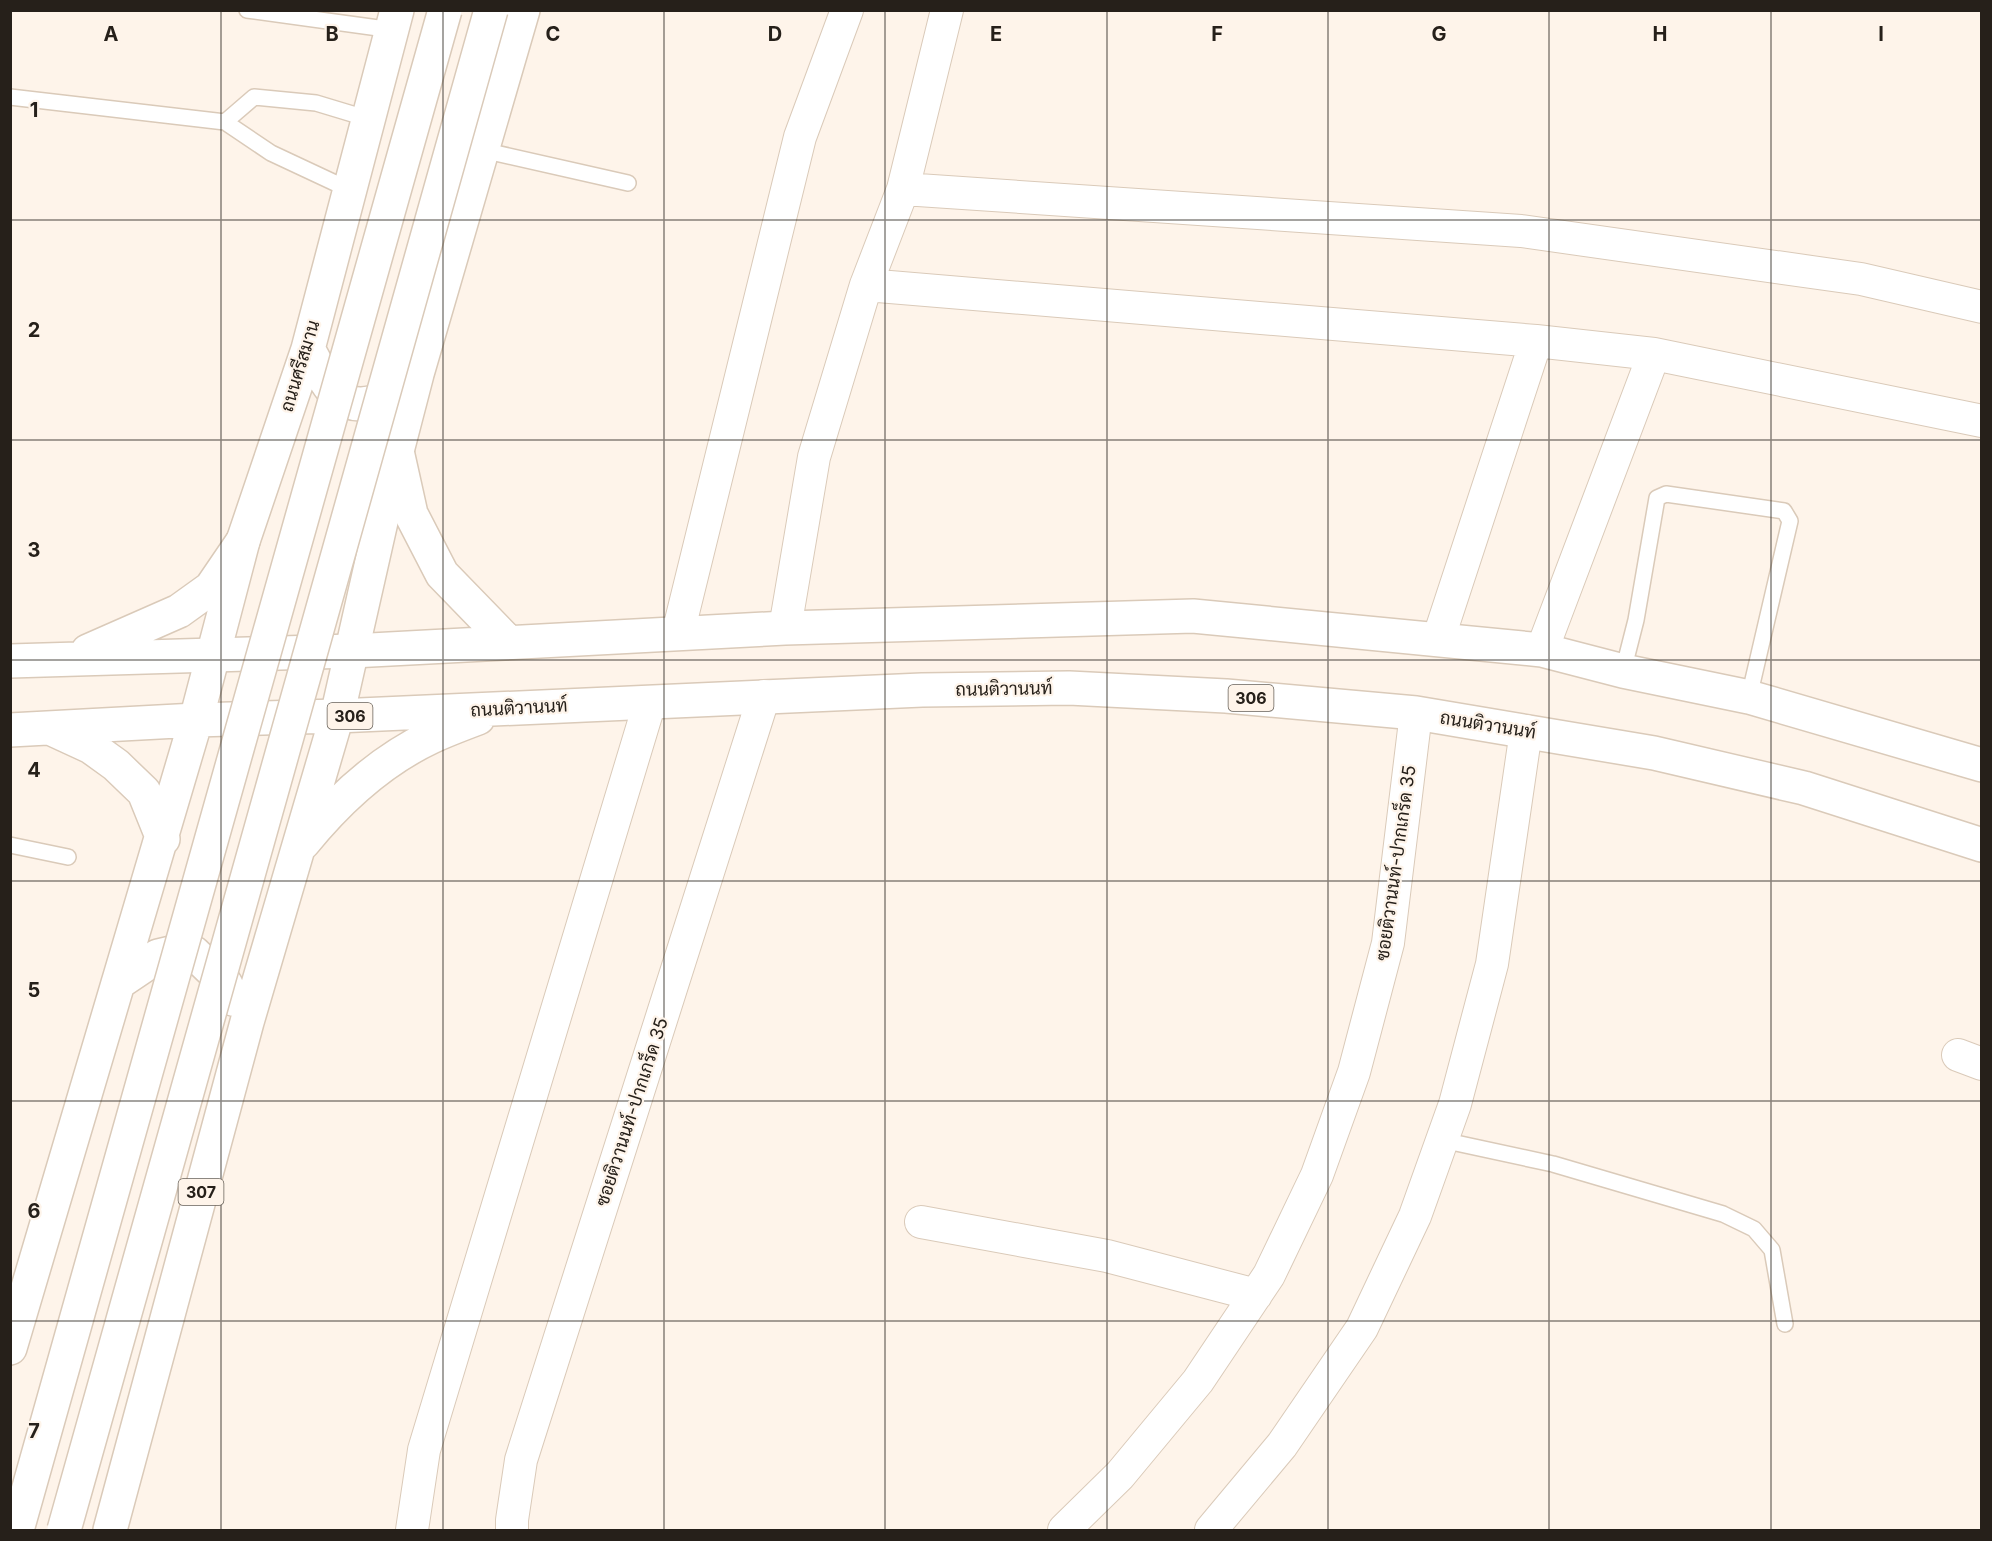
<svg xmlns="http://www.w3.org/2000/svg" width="1992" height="1541" viewBox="0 0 1992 1541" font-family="Inter,Sarabun,sans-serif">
<rect width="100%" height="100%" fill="#fef4ea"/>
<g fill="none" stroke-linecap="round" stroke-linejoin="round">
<defs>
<path id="lane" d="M247,10L393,30
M10,97L225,122
M482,150L628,183
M350,190L271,153L225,122L254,97L316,103L369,119
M1623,671L1636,620L1657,498L1666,494L1784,511L1790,521L1749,697
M10,845L68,857
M1442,1140L1553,1164L1723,1214L1754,1229L1772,1250L1785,1324"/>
<path id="street" d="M903,189L1521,231L1861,279L1982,307
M866,285L1536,341L1654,354L1982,421
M785,628L814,457L866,285L903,189L947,10
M678,633L800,137L847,10
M1438,640L1536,341
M1542,650L1654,354
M1958,1055L1982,1064
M921,1222L1107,1256L1256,1295
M412,1530L424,1450L650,702
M512,1530V1520L521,1460L764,696
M1064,1530L1120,1475L1198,1381L1269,1275L1317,1175L1354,1072L1388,943L1416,713
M1211,1530L1282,1445L1362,1328L1415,1216L1455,1104L1492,964L1526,731"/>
<path id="secondary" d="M308,349C317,364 325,384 338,396C357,412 386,401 402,387
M337,716L397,451L417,374L523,10
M196,720L243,541L308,349L397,10"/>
<path id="primary" d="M397,451L411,514L442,574L508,642
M88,651L179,611L211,588L243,541
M10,661L352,651L785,628L1193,616L1542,650L1623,671L1749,697L1982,765
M52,729L91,747L116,765L144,792L163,839
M10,730L196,720L337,716L922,690L1069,688L1226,696L1416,713L1654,753L1804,788L1982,845
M303,843C338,800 380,761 431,737C446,730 462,724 478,718
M118,983L158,956L175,952L194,953L225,983L233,999
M10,1348L196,720
M110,1530L247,1022L337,716"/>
</defs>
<use href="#lane" stroke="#dacab9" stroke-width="18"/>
<use href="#street" stroke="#dacab9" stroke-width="34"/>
<use href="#secondary" stroke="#dacab9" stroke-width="36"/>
<use href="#primary" stroke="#dacab9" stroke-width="36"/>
<use href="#lane" stroke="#fff" stroke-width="15"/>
<use href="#street" stroke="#fff" stroke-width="32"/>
<use href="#secondary" stroke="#fff" stroke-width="33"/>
<use href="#primary" stroke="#fff" stroke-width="33"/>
<defs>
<path id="primary-bridge" d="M17,1530L445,10
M64,1530L491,10"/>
</defs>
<use href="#primary-bridge" stroke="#dacab9" stroke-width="36" stroke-linecap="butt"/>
<use href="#primary-bridge" stroke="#fff" stroke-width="33"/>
</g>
<path fill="none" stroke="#26201a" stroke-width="1.5" stroke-opacity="0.55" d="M221,10V1530M443,10V1530M664,10V1530M885,10V1530M1107,10V1530M1328,10V1530M1549,10V1530M1771,10V1530M10,220H1982M10,440H1982M10,660H1982M10,881H1982M10,1101H1982M10,1321H1982"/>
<g text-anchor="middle" stroke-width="4.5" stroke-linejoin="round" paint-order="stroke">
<g fill="#fef4ea" stroke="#676058" stroke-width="1.5">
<rect x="1228.5" y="685" width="45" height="26" rx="4.5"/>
<rect x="327.5" y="703" width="45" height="26" rx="4.5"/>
<rect x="178.5" y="1179" width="45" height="26" rx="4.5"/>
</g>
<g font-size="16" font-weight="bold" fill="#26201a">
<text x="1251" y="704">306</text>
<text x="350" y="722">306</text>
<text x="201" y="1198">307</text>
</g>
<g font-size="18" fill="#26201a" stroke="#fef4ea">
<text transform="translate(300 366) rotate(-73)" y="6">ถนนศรีสมาน</text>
<text transform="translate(1004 689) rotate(-1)" y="6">ถนนติวานนท์</text>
<text transform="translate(519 708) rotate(-3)" y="6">ถนนติวานนท์</text>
<text transform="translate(1488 725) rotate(9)" y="6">ถนนติวานนท์</text>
<text transform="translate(1396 863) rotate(-82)" y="6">ซอยติวานนท์-ปากเกร็ด 35</text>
<text transform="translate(632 1112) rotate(-72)" y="6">ซอยติวานนท์-ปากเกร็ด 35</text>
</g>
</g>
<g font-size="20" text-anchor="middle" font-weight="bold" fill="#26201a" stroke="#fef4ea" stroke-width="4.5" stroke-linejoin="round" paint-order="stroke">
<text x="111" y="41">A</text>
<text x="332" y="41">B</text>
<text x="553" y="41">C</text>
<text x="775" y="41">D</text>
<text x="996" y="41">E</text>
<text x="1217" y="41">F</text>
<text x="1439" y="41">G</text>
<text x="1660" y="41">H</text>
<text x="1881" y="41">I</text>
<text x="34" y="117">1</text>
<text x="34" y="337">2</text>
<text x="34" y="557">3</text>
<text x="34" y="777">4</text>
<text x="34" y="997">5</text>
<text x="34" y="1218">6</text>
<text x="34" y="1438">7</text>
</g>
<rect width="1992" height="1541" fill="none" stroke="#26201a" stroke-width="24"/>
</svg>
